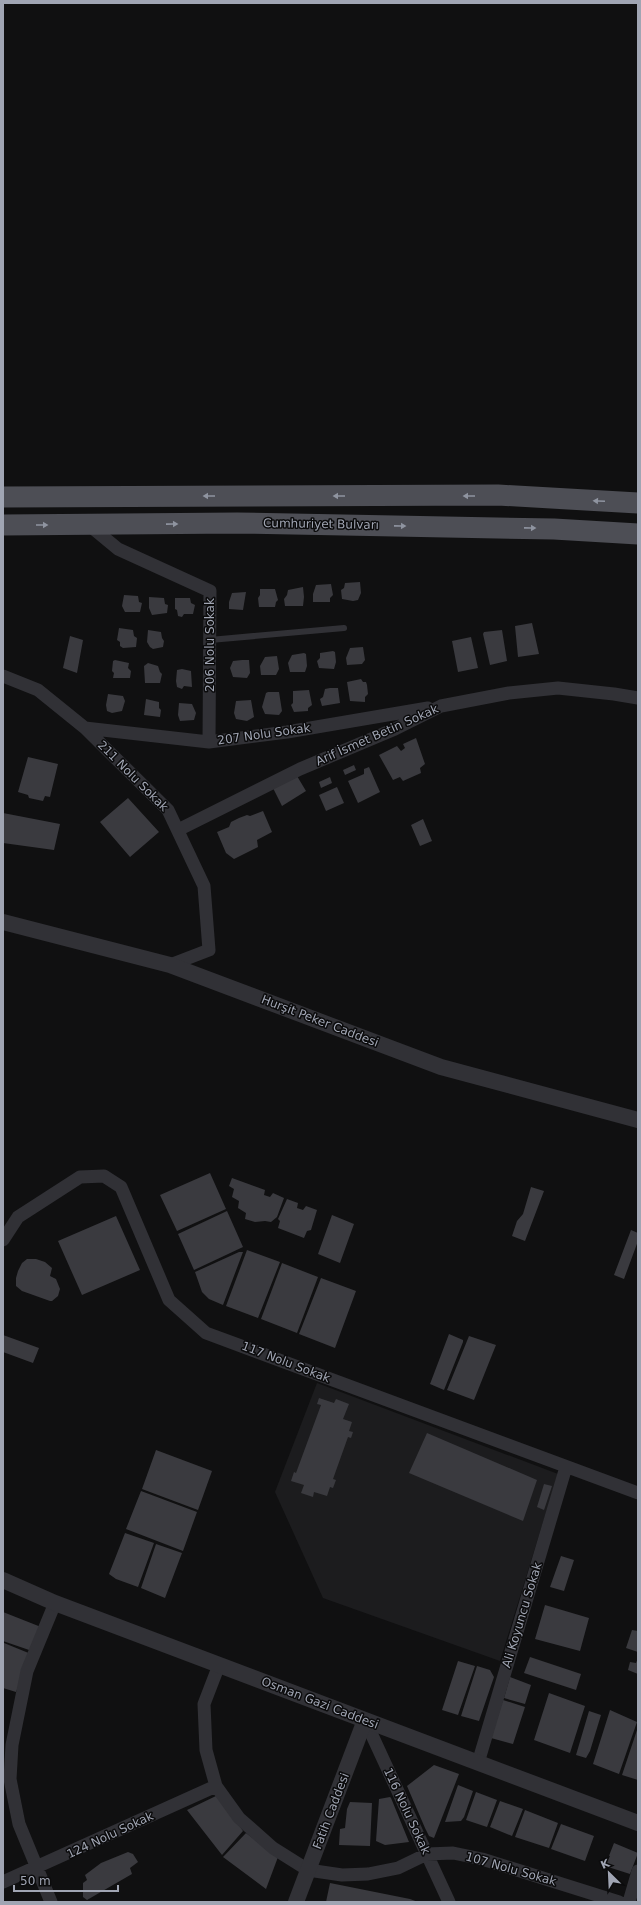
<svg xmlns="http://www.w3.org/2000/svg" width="641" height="1905" viewBox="0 0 641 1905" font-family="'DejaVu Sans',sans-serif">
<rect width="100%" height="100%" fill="#101011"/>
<path fill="#1c1c1e" d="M317,1383L558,1474L500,1661L323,1598L275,1492Z"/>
<path fill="#3a3a3f" d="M360,582L361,593L358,600L353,601L342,599L341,590L344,588L345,583Z
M331,584L333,595L330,598V602H313V594L316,585Z
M303,587L304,597L303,606H285L284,599L287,595L288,590Z
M260,589H275L278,600L276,602L275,607H259L258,598L260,595Z
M246,592L243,610L229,609V602L232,593Z
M124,595L138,596L139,602L142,603L140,612H125L122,606Z
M149,597L164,598L165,604L168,605L167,613L152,615L149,608Z
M175,598H190L191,603L195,605L193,614H184L182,617L178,616L177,610L175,609Z
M532,623L539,654L518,657L515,626Z
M119,628L133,630L134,636L137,638L136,647L123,648L120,646V642L117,640Z
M148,630L161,632L162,638L164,641L163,647L153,649L150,647L147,642Z
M502,630L507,661L490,665L483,634L484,632Z
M70,636L83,640L77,673L63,668Z
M471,637L478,668L458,672L452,641Z
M363,647L365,660L362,664L347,665L346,658L350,648Z
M333,651L335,652L336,662L334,669L319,668L317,661L320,658V653Z
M304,653L306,654L307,666L305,672H290L288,663L292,655Z
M277,656L279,669L276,675H261L260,666L265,657Z
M115,660L129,663L128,668L131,671L130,678H113L114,673L112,671L113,661Z
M242,660H249L250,673L247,678L233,677L230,668L233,661Z
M148,663L158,666L160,672L162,674L160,683H145L144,666Z
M182,669L191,671L192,687L184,686L182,689L177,687L176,681L177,670Z
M361,679L363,682H366L367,685L368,694L365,697V702L350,701L347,682Z
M330,688H338L340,703L322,706L320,699L323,697L325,689Z
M309,690L312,705L308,708V711L294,712L291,705L293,703V691Z
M268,692H279L282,711L279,715L265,714L262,707L266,693Z
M108,694L123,696L125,701L122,711L112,713L107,711L106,705Z
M146,699L159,702V708L161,710L160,717L144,715Z
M251,700L254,717L247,721L236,719L234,713L236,701Z
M179,703L192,704L196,713L194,720L180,721L178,715Z
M416,738L425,764L420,768L421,773L403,781L400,777L393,780L379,755L397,746L401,751L405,748L403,744Z
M28,757L58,764L50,797L45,796L43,801L29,798L28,795L18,792Z
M354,765L356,770L345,775L343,770Z
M369,767L380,792L358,803L348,781L364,774V769Z
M297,776L306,791L282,806L273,788Z
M330,777L332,783L321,788L319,782Z
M337,787L344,803L326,811L319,795Z
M128,798L159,832L130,857L100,822Z
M263,811L272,832L257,840L258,847L234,859L226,853L217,832L229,827L231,822L239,818L247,815L250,816Z
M3,813L60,824L54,850L3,843Z
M423,819L432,841L420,846L411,825Z
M210,1173L226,1209L177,1231L160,1195Z
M232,1178L265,1190L264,1195L270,1197L273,1193L284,1198L277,1217L271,1222L265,1221L255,1222L245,1219L246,1213L238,1208L239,1201L232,1197L234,1189L229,1186Z
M531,1187L544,1191L525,1241L512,1236L517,1221L523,1214Z
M287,1199L298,1203L297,1208L303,1210L306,1206L317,1210L311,1230L307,1231L304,1238L278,1228L280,1221L278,1219Z
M227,1211L243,1247L194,1270L178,1234Z
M332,1215L354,1224L340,1263L318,1254Z
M116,1216L140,1270L82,1295L58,1241Z
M631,1230L638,1233V1241L624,1279L614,1275Z
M247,1250L280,1262L258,1318L226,1306Z
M239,1252H243L223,1305L209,1299L202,1292L195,1272Z
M27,1259H36L45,1262L52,1268L50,1276L56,1279L60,1289L58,1296L52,1301H50L22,1291L16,1286V1278L18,1271L22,1263Z
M282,1263L318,1277L297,1333L261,1319Z
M321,1278L356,1291L335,1348L299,1334Z
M449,1334L463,1340V1342L444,1390L430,1384Z
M3,1335L39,1348L33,1363L3,1352Z
M469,1336L496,1345L474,1400L447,1390Z
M319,1398L334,1403L336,1399L349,1404L343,1419L352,1422L349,1431L353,1432L351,1438L348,1437L333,1479L336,1480L333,1488L330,1487L327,1496L314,1492L313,1497L301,1493L304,1485L291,1481L294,1472L296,1473L321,1405L317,1404Z
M427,1433L537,1480L523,1521L409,1473Z
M156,1450L212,1471L198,1510L142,1489Z
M544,1484L552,1486L544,1510L537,1507Z
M141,1491L197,1512L183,1551L126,1529Z
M125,1533L154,1543L138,1587L116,1579L109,1574Z
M156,1544L182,1553L165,1598L141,1588Z
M561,1556L574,1560L564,1591L550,1587Z
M545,1605L589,1618L580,1651L535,1639Z
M3,1612L41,1627L32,1651L3,1641Z
M632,1630L638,1631V1652L626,1648Z
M4,1643L31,1654L16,1692L3,1688Z
M530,1657L581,1674L576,1690L524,1673Z
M638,1658V1674L628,1670L630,1662L636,1663Z
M458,1661L475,1666L458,1715L442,1710Z
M477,1666L490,1670L494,1677L479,1721L461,1716Z
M510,1677L531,1685L525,1704L504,1698Z
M549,1693L585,1706L570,1753L534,1740Z
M503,1700L525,1707L513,1744L491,1738Z
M610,1710L637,1722L619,1774L593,1764Z
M589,1711L601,1715L590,1751L586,1758L576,1755Z
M638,1727V1780L622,1775Z
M434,1765L459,1774L434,1838L429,1836L425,1828L407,1786Z
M458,1785L473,1791L464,1817L461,1821L445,1822Z
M476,1792L497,1800L487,1827L466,1820Z
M218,1795L243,1831L222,1855L187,1810Z
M390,1797L391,1798L409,1842L385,1845L376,1841L379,1799Z
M500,1801L523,1809L512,1836L490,1827Z
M350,1802L372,1803L370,1846L339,1845L340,1829L345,1828L347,1809Z
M525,1810L558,1823L549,1848L515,1837Z
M561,1824L594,1836L585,1861L551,1849Z
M246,1833L278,1857L266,1889L223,1857Z
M614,1843L638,1853L630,1874L605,1866Z
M128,1852L133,1854L138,1862L130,1868L132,1874L87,1900L83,1897V1883L87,1880L85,1875L101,1863Z
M330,1883L410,1899L418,1902H326Z"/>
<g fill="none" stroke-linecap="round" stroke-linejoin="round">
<path stroke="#313136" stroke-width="6" d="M210,640L344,628"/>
<path stroke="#313136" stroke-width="13" d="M89,525L118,549L210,591L209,742
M3,676L38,690L85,728L168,810L204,886L209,950L170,965
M85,728L209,742L287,732L428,708
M178,830L300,769L395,729L441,706L509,693L558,688L614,694L638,698
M3,1240L18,1217L80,1177L104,1176L121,1187L169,1300L206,1333L638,1493
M219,1665L204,1704L206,1750L216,1786L239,1818L273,1848L308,1870L342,1875L368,1874L398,1868L427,1854L453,1853L482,1859L619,1902
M365,1720L449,1902
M478,1763L566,1467
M3,1882L216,1786
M51,1902L19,1824L10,1779L12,1745L27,1671L55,1603
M629,1902L638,1871"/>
<path stroke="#313136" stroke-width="16" d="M3,922L170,965L441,1067L638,1120
M3,1580L55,1603L638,1823
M296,1902L365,1720"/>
<path stroke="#4d4e55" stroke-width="21" d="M3,497L498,495L638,503
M3,525L237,523L554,529L638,534"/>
</g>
<defs><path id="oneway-solid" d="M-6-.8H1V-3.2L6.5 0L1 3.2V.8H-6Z"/></defs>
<g fill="#8f94a0">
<use href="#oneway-solid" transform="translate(209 496) rotate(180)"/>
<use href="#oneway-solid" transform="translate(339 496) rotate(180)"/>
<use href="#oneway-solid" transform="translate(469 496) rotate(180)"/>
<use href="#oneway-solid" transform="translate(599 501) rotate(-177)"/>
<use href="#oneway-solid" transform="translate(172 524) rotate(-1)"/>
<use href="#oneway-solid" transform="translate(42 525)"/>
<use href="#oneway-solid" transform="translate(400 526) rotate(1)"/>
<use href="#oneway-solid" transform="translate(530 528) rotate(1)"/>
</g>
<g text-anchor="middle" stroke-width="3" stroke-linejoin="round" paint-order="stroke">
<g font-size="12" fill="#a0a5b3" stroke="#0b0b0c">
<text transform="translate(321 524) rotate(1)" y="4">Cumhuriyet Bulvarı</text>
<text transform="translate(210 645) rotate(-90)" y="4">206 Nolu Sokak</text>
<text transform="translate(264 734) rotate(-8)" y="4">207 Nolu Sokak</text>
<text transform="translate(377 735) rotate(-24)" y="4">Arif İsmet Betin Sokak</text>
<text transform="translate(133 776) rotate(45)" y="4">211 Nolu Sokak</text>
<text transform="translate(320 1021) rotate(21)" y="4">Hurşit Peker Caddesi</text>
<text transform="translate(286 1362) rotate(21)" y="4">117 Nolu Sokak</text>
<text transform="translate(522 1615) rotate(-73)" y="4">Ali Koyuncu Sokak</text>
<text transform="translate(320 1703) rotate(21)" y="4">Osman Gazi Caddesi</text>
<text transform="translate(331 1811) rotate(-69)" y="4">Fatih Caddesi</text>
<text transform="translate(407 1811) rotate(65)" y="4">116 Nolu Sokak</text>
<text transform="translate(110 1835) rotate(-25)" y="4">124 Nolu Sokak</text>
<text transform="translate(511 1869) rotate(16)" y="4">107 Nolu Sokak</text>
</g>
</g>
<rect width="641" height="1905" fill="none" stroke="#a0a5b3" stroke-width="8"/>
<g transform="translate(609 1873) rotate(336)" stroke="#0b0b0c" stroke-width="3" paint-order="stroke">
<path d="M0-3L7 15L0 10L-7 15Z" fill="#a0a5b3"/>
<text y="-6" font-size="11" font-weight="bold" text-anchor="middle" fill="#a0a5b3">K</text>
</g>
<path d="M14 1885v6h104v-6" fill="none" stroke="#a0a5b3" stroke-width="2"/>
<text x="20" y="1885" font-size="12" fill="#a0a5b3" stroke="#0b0b0c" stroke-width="3" paint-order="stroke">50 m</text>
</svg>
